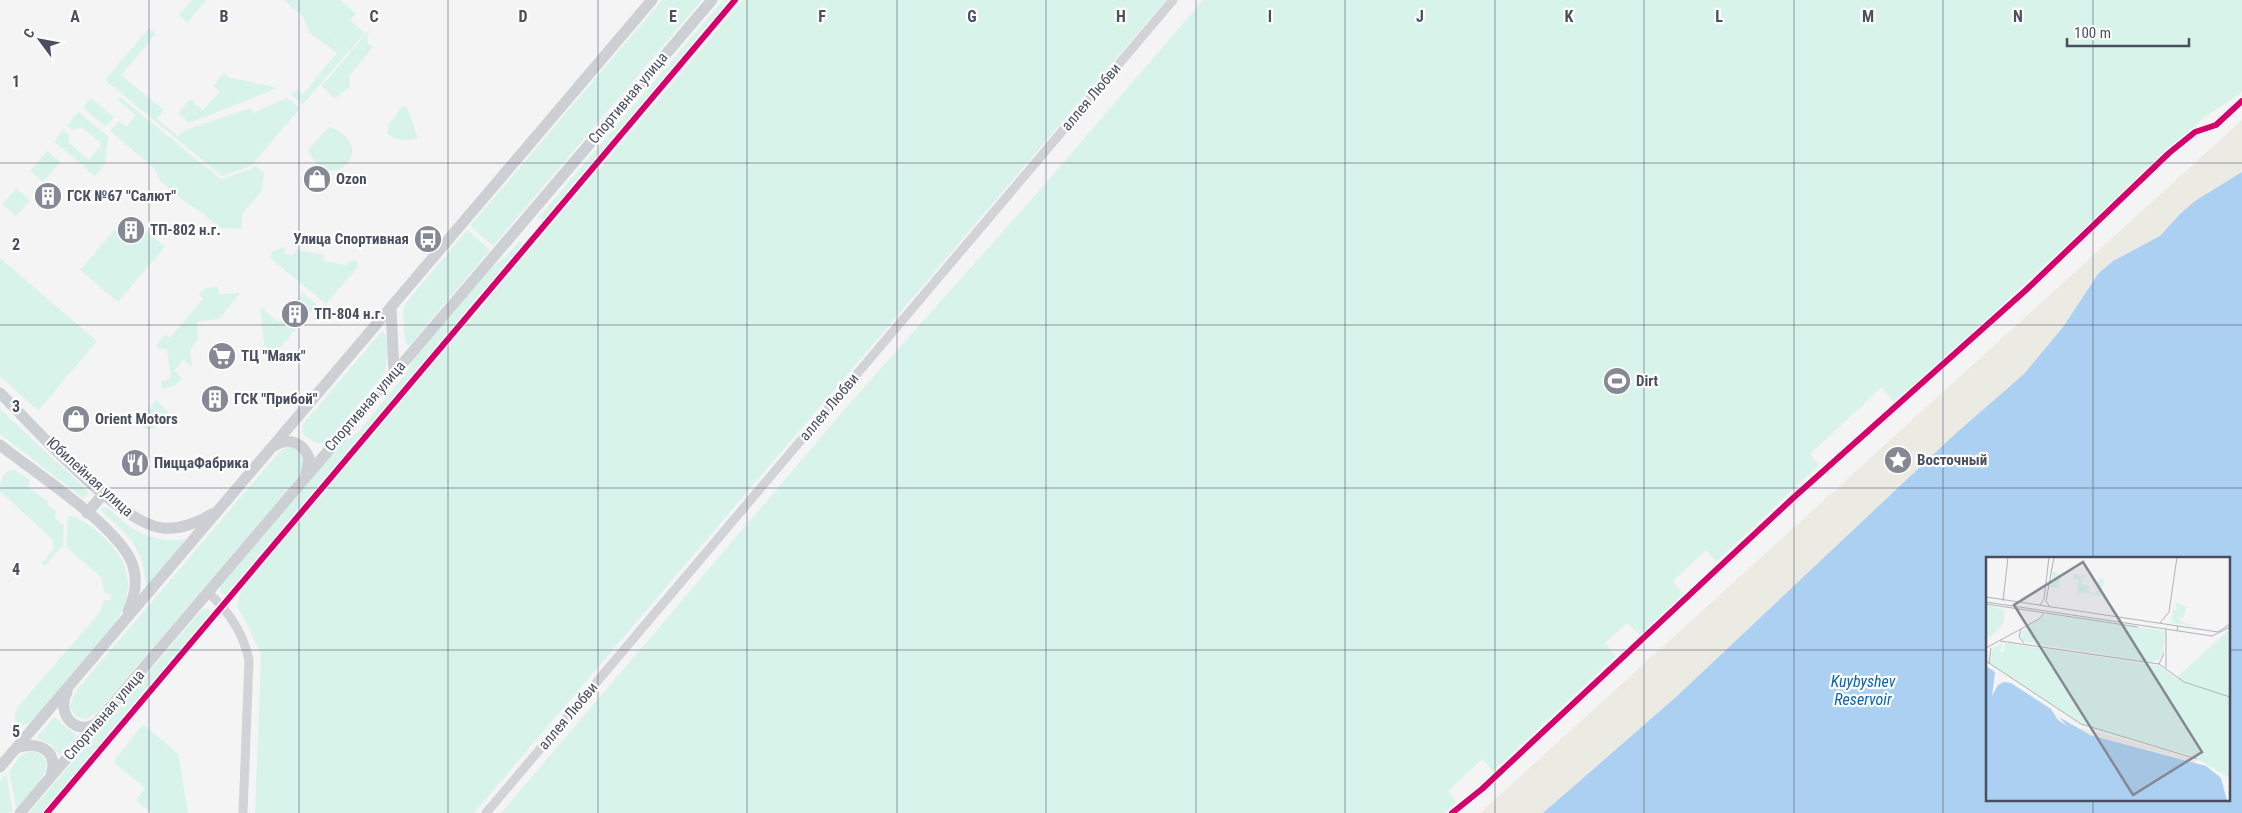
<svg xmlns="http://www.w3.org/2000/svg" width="2242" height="813" viewBox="0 0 2242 813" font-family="'Roboto Condensed',sans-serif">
<rect width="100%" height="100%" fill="#f4f4f4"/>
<path fill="#d8f3ea" d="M192,0H206L187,23L179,15Z
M283,0H340L356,13L350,20L365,33L350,51L321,27L349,51L303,104L291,95L297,89L303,94L337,53L309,32L303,16Z
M662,0H702L493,246L470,226Z
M723,0H732L544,221L539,217Z
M743,0H1166L474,813H255L261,655L244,618L237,607L240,594L245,585Z
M1203,0H2242V92L2202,119L1895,404L1882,387L1810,454L1819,465L1716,562L1706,550L1673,581L1683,594L1640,635L1627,623L1605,643L1616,656L1599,672L1493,771L1482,759L1448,791L1456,802L1444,813H501L850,403L1038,192Z
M149,28L156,34L121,75L164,110L157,119L178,136L184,130L251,108L253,113L287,98L300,108L251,166L222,176L105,80Z
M369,30L367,42L373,47L350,75V87L334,99L322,86Z
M224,73L228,77L278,88L189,123L178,113L190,99L203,110L220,92L213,86Z
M120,97L221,179L252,169L255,165L264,173L262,190L242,214V229L220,228L204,214L181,199L159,179L154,168L110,131L119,121L126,127L136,115L118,100Z
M91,98L114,117L106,127L83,108Z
M403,106L407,107L418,138C408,142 396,141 388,134V125Z
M78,112L108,136L105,164L95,176L54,141L63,130L69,135V143L89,160L102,144L81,127L73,130L67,125Z
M329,127C382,144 330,201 308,150Z
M47,151L60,162L43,182L30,171Z
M16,188L30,200L16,216L2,204Z
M115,229L132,243L144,229L165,247L118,302L80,270Z
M467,230L490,250L410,345H407L405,341L403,311L405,304Z
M519,241L524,246L226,595L220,592V587L342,442L358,432L403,377L417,354L490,269L504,258Z
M286,246L284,254L294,255L296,249L324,255L323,261L346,265L349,261L356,260L359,266L326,304L270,258L272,252Z
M0,258L97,341L38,411L0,376Z
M218,287L219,294L240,293L219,319L197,322L198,339L190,350L192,366L183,360L174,371L182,378L176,385L162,389L161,381L171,379L167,349H157V343L165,334L170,338L203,299L199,295L205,288Z
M303,293L317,305L272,357L265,351L260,307L279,322Z
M382,331L386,335C388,347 389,362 384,374L327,442C316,446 309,440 302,432L303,424Z
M156,400L169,412L154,429H145L137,423Z
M0,409L89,492L84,499L0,434Z
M288,447L296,448L304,456L302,473L96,714L86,719L76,717L70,707L75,692L279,452Z
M15,470L30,480L28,487L48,502V505L57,512L54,517L64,525L63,545L45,566L42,563L54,548L52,539L0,491C0,481 3,469 15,470Z
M103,507C111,507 118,518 125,523C142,537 165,543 186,539L146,588C144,551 131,536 103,513L101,509Z
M68,516C80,517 88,524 98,532C129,557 138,588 115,623L30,723L21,726C13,721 14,714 18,707L100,612L104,600H111V594L104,593L101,577L66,547Z
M206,608L210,610L209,617L42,813H29L201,611Z
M54,717L77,736L59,756L52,745L36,738Z
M143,724L178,754L188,813H151L136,800L145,788L113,762Z
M29,752C34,752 39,752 43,757C56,771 26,797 16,808L9,771L21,755Z
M6,774L13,812L0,813V781Z"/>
<path fill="#ebeae3" d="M2242,120V172L2221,185L2160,236L2113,261L2098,274L2063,327L2024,374L1955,434L1676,697L1543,813H1480Z"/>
<path fill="#acd0f1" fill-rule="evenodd" d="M2242,172V813H1543L1676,697L1955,434L2024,374L2063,327L2098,274L2113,261L2160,236L2180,214L2195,201ZM1987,558H2228V799H1987Z"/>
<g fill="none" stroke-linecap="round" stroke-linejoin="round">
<path stroke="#d2d3d6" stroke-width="9" d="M208,592C229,612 243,632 249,660L243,813
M47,813L735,0
M486,813L1173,0
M1452,813L1482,789L1792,499L2026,290L2169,153L2195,132L2216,125L2242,101"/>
<path stroke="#cccfd4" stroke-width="11" d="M391,308L394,373
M0,393C33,426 119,523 162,528C180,530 197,523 212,514
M0,445C34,472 117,525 132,563C138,579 135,596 128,611
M274,446C289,437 303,442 309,458L306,475
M87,513L104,493
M67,692C56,713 75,737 97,723
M16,748C39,741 59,750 51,776
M0,767L652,0
M20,813L712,0"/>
<defs>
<path id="cycleway" d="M47,813L735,0
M1452,813L1482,789L1792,499L2026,290L2169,153L2195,132L2216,125L2242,101"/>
</defs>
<use href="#cycleway" stroke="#fff" stroke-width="9"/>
<use href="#cycleway" stroke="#d6006c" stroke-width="6"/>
</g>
<path fill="none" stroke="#494f61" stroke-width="1" stroke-opacity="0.55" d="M149,0V813M299,0V813M448,0V813M598,0V813M747,0V813M897,0V813M1046,0V813M1196,0V813M1345,0V813M1495,0V813M1644,0V813M1794,0V813M1943,0V813M2093,0V558M0,163H2242M0,325H2242M0,488H2242M0,650H1987M2228,650H2242M2093,799V813"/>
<defs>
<symbol id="shop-disc" viewBox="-11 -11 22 22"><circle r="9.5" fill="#858994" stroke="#fff"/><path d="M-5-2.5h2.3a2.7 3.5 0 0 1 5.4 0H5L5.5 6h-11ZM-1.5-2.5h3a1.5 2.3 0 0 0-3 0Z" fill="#fff"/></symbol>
<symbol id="building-disc" viewBox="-11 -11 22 22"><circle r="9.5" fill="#858994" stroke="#fff"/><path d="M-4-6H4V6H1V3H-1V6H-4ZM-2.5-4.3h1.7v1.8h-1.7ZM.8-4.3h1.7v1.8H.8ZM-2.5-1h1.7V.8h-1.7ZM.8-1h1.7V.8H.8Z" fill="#fff"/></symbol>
<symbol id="bus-disc" viewBox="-11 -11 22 22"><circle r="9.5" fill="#858994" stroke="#fff"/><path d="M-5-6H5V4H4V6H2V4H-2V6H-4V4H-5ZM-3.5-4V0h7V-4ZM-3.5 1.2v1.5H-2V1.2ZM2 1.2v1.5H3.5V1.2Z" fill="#fff"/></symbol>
<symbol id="supermarket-disc" viewBox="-11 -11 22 22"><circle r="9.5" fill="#858994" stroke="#fff"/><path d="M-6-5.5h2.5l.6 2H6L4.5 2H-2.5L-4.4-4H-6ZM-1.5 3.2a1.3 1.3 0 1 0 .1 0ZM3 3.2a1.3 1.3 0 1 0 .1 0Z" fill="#fff"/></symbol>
<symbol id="stadium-disc" viewBox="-11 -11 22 22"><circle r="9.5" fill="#858994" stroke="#fff"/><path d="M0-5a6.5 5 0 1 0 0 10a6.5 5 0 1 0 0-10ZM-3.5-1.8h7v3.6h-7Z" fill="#fff"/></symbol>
<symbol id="sight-disc" viewBox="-11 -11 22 22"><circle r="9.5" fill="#858994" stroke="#fff"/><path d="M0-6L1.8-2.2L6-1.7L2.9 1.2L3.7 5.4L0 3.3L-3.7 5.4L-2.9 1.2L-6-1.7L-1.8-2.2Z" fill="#fff"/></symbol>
<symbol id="restaurant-disc" viewBox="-11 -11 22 22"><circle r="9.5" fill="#858994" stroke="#fff"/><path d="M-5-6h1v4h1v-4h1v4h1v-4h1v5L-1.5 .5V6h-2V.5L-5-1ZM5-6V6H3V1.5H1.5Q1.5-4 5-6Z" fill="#fff"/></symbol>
</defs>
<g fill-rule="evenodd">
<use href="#shop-disc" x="301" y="163" width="32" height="32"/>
<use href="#building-disc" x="32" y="180" width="32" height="32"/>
<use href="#building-disc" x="115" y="214" width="32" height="32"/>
<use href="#bus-disc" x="412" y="223" width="32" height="32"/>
<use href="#building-disc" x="279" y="298" width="32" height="32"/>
<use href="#supermarket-disc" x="206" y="340" width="32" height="32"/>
<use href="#stadium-disc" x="1601" y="365" width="32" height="32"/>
<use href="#building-disc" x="199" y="383" width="32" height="32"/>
<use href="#shop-disc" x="60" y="403" width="32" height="32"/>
<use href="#sight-disc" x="1882" y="444" width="32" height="32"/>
<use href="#restaurant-disc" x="119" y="447" width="32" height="32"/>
</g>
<g text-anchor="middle" stroke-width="4.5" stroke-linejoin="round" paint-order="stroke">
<g font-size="15" fill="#494f61" stroke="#fff">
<text transform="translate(1091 97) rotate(-50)" y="5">аллея Любви</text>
<text transform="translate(628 98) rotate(-50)" y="5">Спортивная улица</text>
<text transform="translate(365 406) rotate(-49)" y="5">Спортивная улица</text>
<text transform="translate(829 407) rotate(-50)" y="5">аллея Любви</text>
<text transform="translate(90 477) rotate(42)" y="5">Юбилейная улица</text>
<text transform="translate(104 715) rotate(-49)" y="5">Спортивная улица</text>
<text transform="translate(568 716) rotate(-50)" y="5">аллея Любви</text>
</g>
<g font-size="15" font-weight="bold" fill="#494f61" stroke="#fff" text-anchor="start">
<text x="336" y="184">Ozon</text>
<text x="67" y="201">ГСК №67 "Салют"</text>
<text x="150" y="235">ТП-802 н.г.</text>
<text x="409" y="244" text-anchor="end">Улица Спортивная</text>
<text x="314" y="319">ТП-804 н.г.</text>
<text x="241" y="361">ТЦ "Маяк"</text>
<text x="1636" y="386">Dirt</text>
<text x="234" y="404">ГСК "Прибой"</text>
<text x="95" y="424">Orient Motors</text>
<text x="1917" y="465">Восточный</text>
<text x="154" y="468">ПиццаФабрика</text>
</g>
<g font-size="16" font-style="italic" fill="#0763b6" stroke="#fff">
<text x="1863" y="687">Kuybyshev<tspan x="1863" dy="18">Reservoir</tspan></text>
</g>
</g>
<g transform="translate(1986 557)">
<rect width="244" height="244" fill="#f4f4f4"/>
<path d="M67,14L75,18L73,31L64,30ZM88,17L94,18V23L96,18L103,19L97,20L95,27L103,28L104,33L100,31L106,36H110L113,21L119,22L114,39L97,35L91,38L92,22L87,23ZM189,45L200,50L198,61L193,60L196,65L212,69L185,66L187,52L191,53ZM0,48L19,53L17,68L5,80L1,77L3,81L0,80ZM61,57L179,74L177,96L173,102L164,105L36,84L34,80L37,73ZM244,72V221L204,198L97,168L4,107L7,91L17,85L14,94L18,95L19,86L108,99L174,109L190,121Z" fill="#d8f3ea"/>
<path d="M96,171L210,203L209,208L187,198L104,178L95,173Z" fill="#ebeae3"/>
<path d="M0,109L9,115L6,139L12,128L18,125L25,126L65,152L72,163L81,169L73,160L104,178L220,209L235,221L241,244H0Z" fill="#acd0f1"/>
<path fill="none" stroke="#acd0f1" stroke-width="2.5" d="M0,149L62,244"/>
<path fill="none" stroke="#b0b2b9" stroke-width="1" d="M0,40L192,69L191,74M17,44L22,0M0,45L226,79L244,70M0,47L152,70M54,48L58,42L63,0M64,50L60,44L68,0M174,66L183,55L191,0M192,69L232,75L244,67M35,72L33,80L38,86M180,72V111M14,84L173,107M0,91L53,62L58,56M178,96L173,107L198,125L244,140M0,104L95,167L211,202M3,107L5,91"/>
<path fill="#858994" fill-opacity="0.15" stroke="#858994" stroke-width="2.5" d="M97,5L216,195L147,238L28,48Z"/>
<rect width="244" height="244" fill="none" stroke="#494f61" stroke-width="2.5"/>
</g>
<g font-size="16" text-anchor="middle" font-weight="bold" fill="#494f61" stroke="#fff" stroke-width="4.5" stroke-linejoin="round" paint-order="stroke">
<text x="75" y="22">A</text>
<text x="224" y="22">B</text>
<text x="374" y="22">C</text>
<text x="523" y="22">D</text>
<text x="673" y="22">E</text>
<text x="822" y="22">F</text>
<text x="972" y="22">G</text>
<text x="1121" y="22">H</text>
<text x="1270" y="22">I</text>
<text x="1420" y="22">J</text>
<text x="1569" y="22">K</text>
<text x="1719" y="22">L</text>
<text x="1868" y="22">M</text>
<text x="2018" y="22">N</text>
<text x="16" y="87">1</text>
<text x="16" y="250">2</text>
<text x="16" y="412">3</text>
<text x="16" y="575">4</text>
<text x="16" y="737">5</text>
</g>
<g transform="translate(40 40) rotate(302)" stroke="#ffffff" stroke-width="4" paint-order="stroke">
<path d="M0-4L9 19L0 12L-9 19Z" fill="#494f61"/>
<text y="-8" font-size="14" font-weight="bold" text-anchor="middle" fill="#494f61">С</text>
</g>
<path d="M2067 38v8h122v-8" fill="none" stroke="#494f61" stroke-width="2.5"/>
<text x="2074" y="38" font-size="15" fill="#494f61" stroke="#ffffff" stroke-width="4" paint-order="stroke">100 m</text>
</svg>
